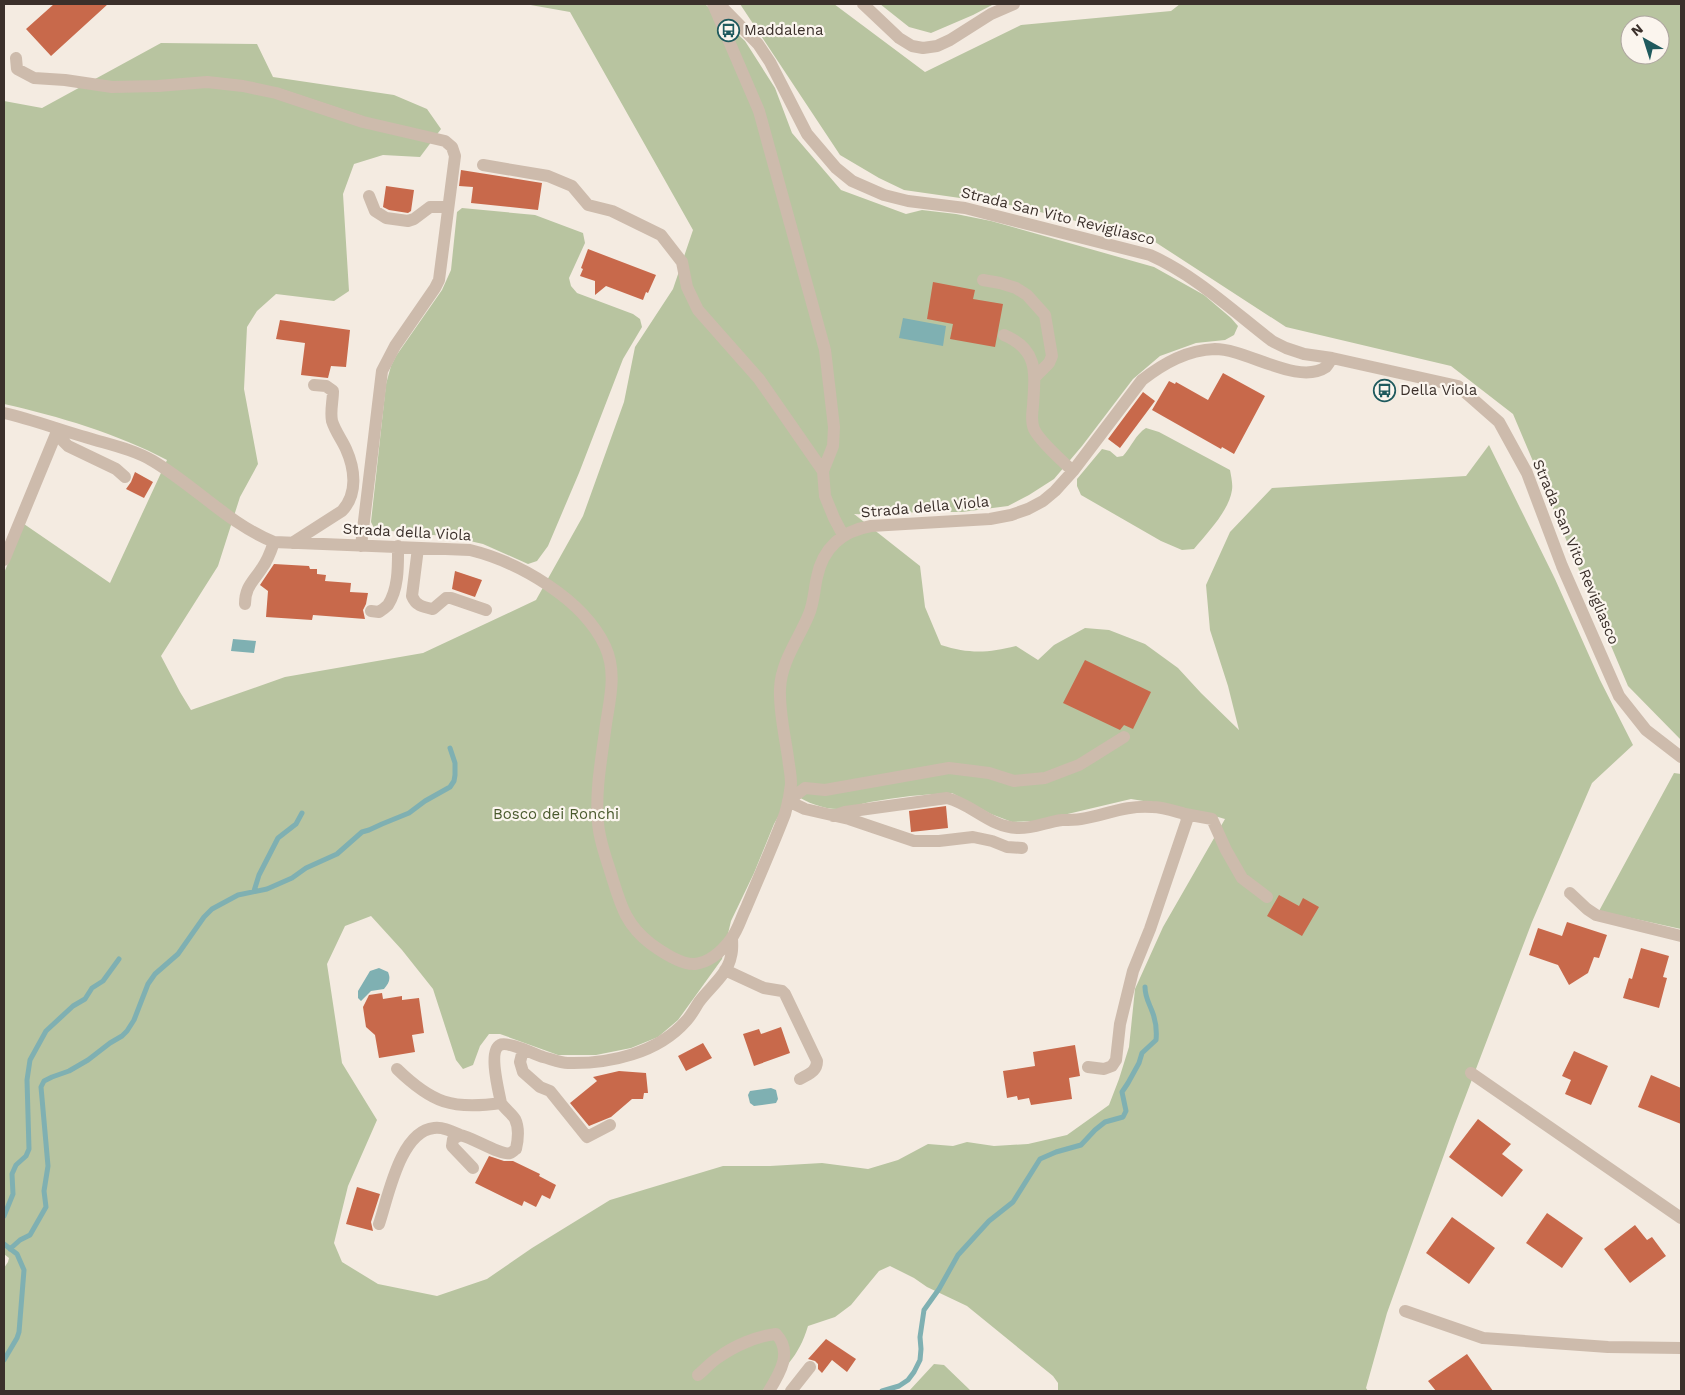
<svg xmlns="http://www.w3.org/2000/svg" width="1685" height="1395" viewBox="0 0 1685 1395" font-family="'Work Sans',sans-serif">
<rect width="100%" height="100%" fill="#f4ebe1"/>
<path fill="#b8c4a0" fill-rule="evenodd" d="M525,4H705L745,41L775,88L792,133L841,190L906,214L922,210L956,214L991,221L1154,267L1204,295L1231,318L1238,326L1234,335L1225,340L1196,343L1160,356L1133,379L1082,446L1054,479L1029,495L1008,506L962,512H917L874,515L854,514L920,566L925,607L941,645C969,654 988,653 1016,646L1038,660L1054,645L1085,628L1109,630L1145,644L1178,668L1201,693L1239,730L1228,686L1210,630L1206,585L1230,532L1272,488L1466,476L1489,445L1555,579L1600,680L1633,745L1592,783L1532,922L1455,1124L1387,1313L1366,1388L1368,1391H1058V1383L1053,1376L967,1306L927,1287L914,1278L890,1266L879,1271L851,1305L835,1317L808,1326C799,1357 783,1370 762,1391H4V1268L8,1262L9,1258L4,1254V573L24,524L110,583L167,460C118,434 58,416 4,404V101L42,108L161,43L257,44L273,77L394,95L427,109L441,129L420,157L383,155L354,164L343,194L349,291L334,301L276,294L257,311L247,327L244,389L258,464L240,497L218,566L161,656L180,692L191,710L285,677L423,653L536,600L583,516L624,402L635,347L673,289L693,230L570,12ZM952,793L991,814L1012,822L1038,821L1131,799L1162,804L1197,811L1225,819L1163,927L1135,989L1129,1047L1119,1079L1109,1105L1067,1135L1028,1144L994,1146L967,1142L953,1146L928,1144L898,1160L868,1169L822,1163L770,1166H723L610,1200L532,1248L487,1279L437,1296L378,1284L342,1262L334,1243L348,1186L377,1120L342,1063L327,964L345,926L371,916L402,950L433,989L456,1060L463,1069L473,1065L480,1046L489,1034H500L558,1055H596L631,1048L658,1037L678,1020L722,959L731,921L754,873L774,824L788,799L796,795C806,803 827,810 840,809C850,808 860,804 870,802C897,797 924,794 952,793Z
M740,4H834L925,72L1021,25L1171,11L1180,4H1681V740L1628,686L1513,414L1451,366L1286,327L1152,240L1016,206L904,190L879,178L840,155ZM1630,25H1660V55H1630Z
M880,4H994L973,15L931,33L909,27Z
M462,208L535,215L583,233L585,243L569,278L571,286L577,293L633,314L640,319L642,327L623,359L579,473L548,546L537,561L528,564L483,544L461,539L444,536L380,530L374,528L371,522L386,384L391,366L396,356L442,290L451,270L457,212Z
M1146,428L1159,432L1230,470C1231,476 1233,484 1232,490C1229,511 1207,533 1194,549L1182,550L1161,541L1081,495L1077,486V479L1102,449L1110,451L1117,457L1123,456C1131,447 1136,434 1146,428Z
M1674,773L1681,774V929L1599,911Z
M934,1364L944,1365L971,1391H909Z"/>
<path fill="#7fb0b2" d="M903,318L946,326L943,346L899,338Z
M233,639L256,641L254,653L231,651Z
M379,968L388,972C391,979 389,983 384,989L371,991L361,1001L358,998V991L370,971Z
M771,1088L776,1090L778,1099L776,1103L754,1106L750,1103L748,1095L750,1091Z"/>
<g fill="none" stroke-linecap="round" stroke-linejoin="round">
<path stroke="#7fb0b2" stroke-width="5" d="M254,891L259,875L278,838L296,824L302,813
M4,1216L13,1194L12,1174L16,1165L26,1156L29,1149L27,1080L30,1060L46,1031L73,1006L85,999L92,988L103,981L119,959
M4,1244L17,1254L24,1270L19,1332L17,1338L4,1360
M10,1249L20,1240L30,1235L46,1207L44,1191L48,1166L41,1087L44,1081L52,1077L69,1071L88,1060L110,1043L122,1036L127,1031L134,1020L148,984L155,974L178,954L204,917L212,909L238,895L267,889L292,878L306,868L337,854L362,832L369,830L382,824L409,813L425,801L450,787L454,781L455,775V763L450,748
M882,1391L899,1386L908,1380L914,1372L920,1360L921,1349L920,1337L924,1310L939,1289L958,1255L989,1221L1013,1202L1040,1159L1056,1152L1081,1145L1095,1130L1105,1122L1123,1117L1126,1111L1122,1092L1128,1083L1139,1063L1142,1053L1156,1040C1157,1030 1156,1021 1152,1011C1149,1003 1145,997 1145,987"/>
</g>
<path fill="#c8694b" d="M54,4H108L51,56L26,29Z
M461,170L542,183L538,210L471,203L473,187L459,186Z
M386,186L414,190L411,211L408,213L389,210L383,207Z
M588,249L656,275L648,293L646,292L643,300L606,286L595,295V281L580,276L583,269L581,268Z
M933,282L975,290L973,299L1003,304L995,347L950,339L953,324L927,319Z
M280,320L350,330L346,367L331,366L328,378L301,375L305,343L276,339Z
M1223,373L1265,396L1234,454L1222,447L1221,449L1152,410L1169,381L1175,384L1176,382L1208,400Z
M1143,392L1155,401L1120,448L1108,439Z
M135,472L153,482L144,498L126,489L131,482Z
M274,564L309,566L310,569H317V574L326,575L325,581L351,583L350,592L368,593L366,604L363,610L365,619L313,615L312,620L266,617L268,591L260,585Z
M455,571L482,580L475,597L452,589Z
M1085,660L1151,692L1133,729L1124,725L1120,730L1063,703Z
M946,806L948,828L911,832L909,811Z
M1279,895L1299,906L1303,898L1319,907L1302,936L1267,916Z
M1567,922L1607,935L1599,958L1594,957L1588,973L1569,985L1558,965L1529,955L1538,928L1562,936Z
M1641,948L1669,956L1663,977L1667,978L1659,1008L1623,998L1629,978L1632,979Z
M382,993L383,999L402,996V1000L419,998L424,1033L412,1035L415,1052L379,1058L375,1035L366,1027L363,1007L369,995Z
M781,1027L790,1053L754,1066L743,1034L759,1029L761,1034Z
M703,1043L712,1058L686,1071L678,1056Z
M1075,1045L1080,1076L1069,1078L1072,1099L1031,1105L1029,1098L1018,1100L1017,1096L1007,1098L1003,1071L1035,1066L1033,1052Z
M1574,1051L1608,1066L1591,1105L1565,1094L1571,1080L1562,1076Z
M619,1071L646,1073L648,1093H644L643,1099H632L611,1117L589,1126L570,1103L597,1081L593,1077Z
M1651,1075L1681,1088V1124L1638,1107Z
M1478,1119L1511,1144L1502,1154L1523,1170L1502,1197L1449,1157Z
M489,1156L504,1161H513L540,1174L539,1176L556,1185L550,1199L542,1195L536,1207L524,1201L522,1206L475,1183Z
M357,1187L380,1194L371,1222L373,1231L346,1224Z
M1547,1213L1583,1238L1562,1268L1526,1243Z
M1452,1217L1495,1248L1469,1284L1426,1253Z
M1635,1225L1647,1240L1652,1237L1666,1256L1630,1283L1604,1249Z
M826,1339L856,1359L847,1372L832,1360L822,1373L818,1369V1364L815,1361L808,1359Z
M1467,1354L1493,1391H1436L1428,1381Z"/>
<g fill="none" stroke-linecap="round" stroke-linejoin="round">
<path stroke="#cdbbac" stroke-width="12" d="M713,4L759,111L825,350L834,427L833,446L823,471
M719,4L758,44L770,62L807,134L836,168L852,181L884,195L908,201L965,208L1150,255C1195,275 1233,311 1272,341L1286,348L1304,354L1332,358L1458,386L1499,422L1527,473L1562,566L1619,696L1646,730L1681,757
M863,4L899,38L912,46L923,48L937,46L950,40L991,14L1014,4
M16,58L17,69L34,78L65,80L112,87L158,86L207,82L243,86L276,93L363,122L445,141L452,147L455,156L439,280L435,288L395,346L382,371L361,546
M483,165L548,176L572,186L588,205L612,211L661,235L682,262L687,287L698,310L759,379L823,471L825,496L834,518L843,535
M369,196L375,211L386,218L408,221L414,219L430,207H448
M983,280L1000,283L1016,288L1027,295L1045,315L1052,356L1049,363L1035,377
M1004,335C1039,350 1035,373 1033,406C1032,413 1031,422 1034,429C1039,440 1063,462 1073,471
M4,413C31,419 57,429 85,437C107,444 133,449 153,461C195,486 229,524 274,542L470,550C519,562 583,599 605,646C617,672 610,698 606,724C602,756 595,790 598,822C599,841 607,860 612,877C621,906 626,925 651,944C662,952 681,965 695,964C711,962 722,951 731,939C738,930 741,918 746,908C759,877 773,845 785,814C788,804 790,794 791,784C791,778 790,771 789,765C786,740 779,714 780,689C781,661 799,639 809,614C814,602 814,590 817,577C823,548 842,531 871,526L990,519L1011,515L1028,509L1043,501L1055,491L1073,471L1142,380C1164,363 1187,350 1215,349C1247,349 1298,386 1326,367C1328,365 1330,361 1332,358
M58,429L63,441L68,446L116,469L125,477
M292,543L342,511C358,494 355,469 346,449C342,440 335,431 332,421C330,411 333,401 333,391L326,386L314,385
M418,548L412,596C416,606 423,607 433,609L446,598H451L486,610
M4,560L58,429
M245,604C245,587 253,582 262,568C268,560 271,551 274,542
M371,611L379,612C382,610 386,607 388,605C399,588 398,565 398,546
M1185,814L1212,819L1226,850L1242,878L1267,897
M833,816L845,812L947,798C972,804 990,827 1017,828C1032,829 1046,822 1062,820C1068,820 1074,820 1081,819C1106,815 1125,805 1152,807C1163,807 1174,811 1185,814L1187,820L1150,929L1133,971L1120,1024L1116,1060L1112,1066L1104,1069L1088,1067
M1022,848L1007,847L992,841L973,837L939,841H914L849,819L805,809L788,801L805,788L825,790L949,768L989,773L1014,781L1045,778L1079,765L1124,737
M1570,893L1587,909L1596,915L1681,936
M725,970L764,988L782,991L785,994L817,1061C817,1072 808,1074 800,1079
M523,1050L520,1062L523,1072L540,1087L550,1091L587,1137L610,1125
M397,1069C432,1103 452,1110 501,1103C499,1092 488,1051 500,1045C507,1041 534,1054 543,1057C551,1059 560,1063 568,1063C610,1064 658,1053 686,1021C691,1016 695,1008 699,1002C709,988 728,974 731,956C733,950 732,943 732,937
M1471,1073L1681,1218
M473,1168L452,1146L453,1139L460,1135C472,1137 501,1156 510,1153C512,1153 514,1150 516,1149C518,1140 519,1127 515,1119C512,1114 505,1109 501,1103
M379,1224C388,1198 400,1131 434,1128C444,1127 451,1131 460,1135
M1405,1311L1483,1338L1608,1347L1681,1348
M698,1375C705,1369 711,1362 719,1357C734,1346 757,1336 776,1334C793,1352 780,1373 769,1391
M791,1391L810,1367"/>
</g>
<defs>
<symbol id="bus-ring" viewBox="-11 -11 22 22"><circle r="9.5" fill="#fbf5ee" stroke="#1f5a5e" stroke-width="1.5"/><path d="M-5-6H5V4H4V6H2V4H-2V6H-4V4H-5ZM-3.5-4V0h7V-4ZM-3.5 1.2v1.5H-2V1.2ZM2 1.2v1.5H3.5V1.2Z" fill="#1f5a5e"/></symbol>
</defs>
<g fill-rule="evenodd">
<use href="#bus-ring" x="716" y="18" width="25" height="25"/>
<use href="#bus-ring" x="1372" y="378" width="25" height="25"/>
</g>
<g text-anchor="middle" stroke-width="4.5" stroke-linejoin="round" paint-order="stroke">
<g font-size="15" fill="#3b302b" stroke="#fbf5ee" text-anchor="start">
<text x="744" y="35">Maddalena</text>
<text x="1400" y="395">Della Viola</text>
</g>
<g font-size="15" fill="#3b302b" stroke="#fbf5ee">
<text transform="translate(1058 216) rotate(14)" y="5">Strada San Vito Revigliasco</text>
<text transform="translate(925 507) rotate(-5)" y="5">Strada della Viola</text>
<text transform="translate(407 532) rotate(3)" y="5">Strada della Viola</text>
<text transform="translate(1576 552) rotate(67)" y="5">Strada San Vito Revigliasco</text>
</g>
<g font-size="15" fill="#4a5a2e" stroke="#fbf5ee">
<text x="556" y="819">Bosco dei Ronchi</text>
</g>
</g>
<rect width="1685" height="1395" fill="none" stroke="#3b302b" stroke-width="10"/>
<g transform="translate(1645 40) rotate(321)"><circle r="24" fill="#fbf5ee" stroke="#aea6a0"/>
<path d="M0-4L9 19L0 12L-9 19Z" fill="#1f5a5e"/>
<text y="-8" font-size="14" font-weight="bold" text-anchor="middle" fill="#3b302b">N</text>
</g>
</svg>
